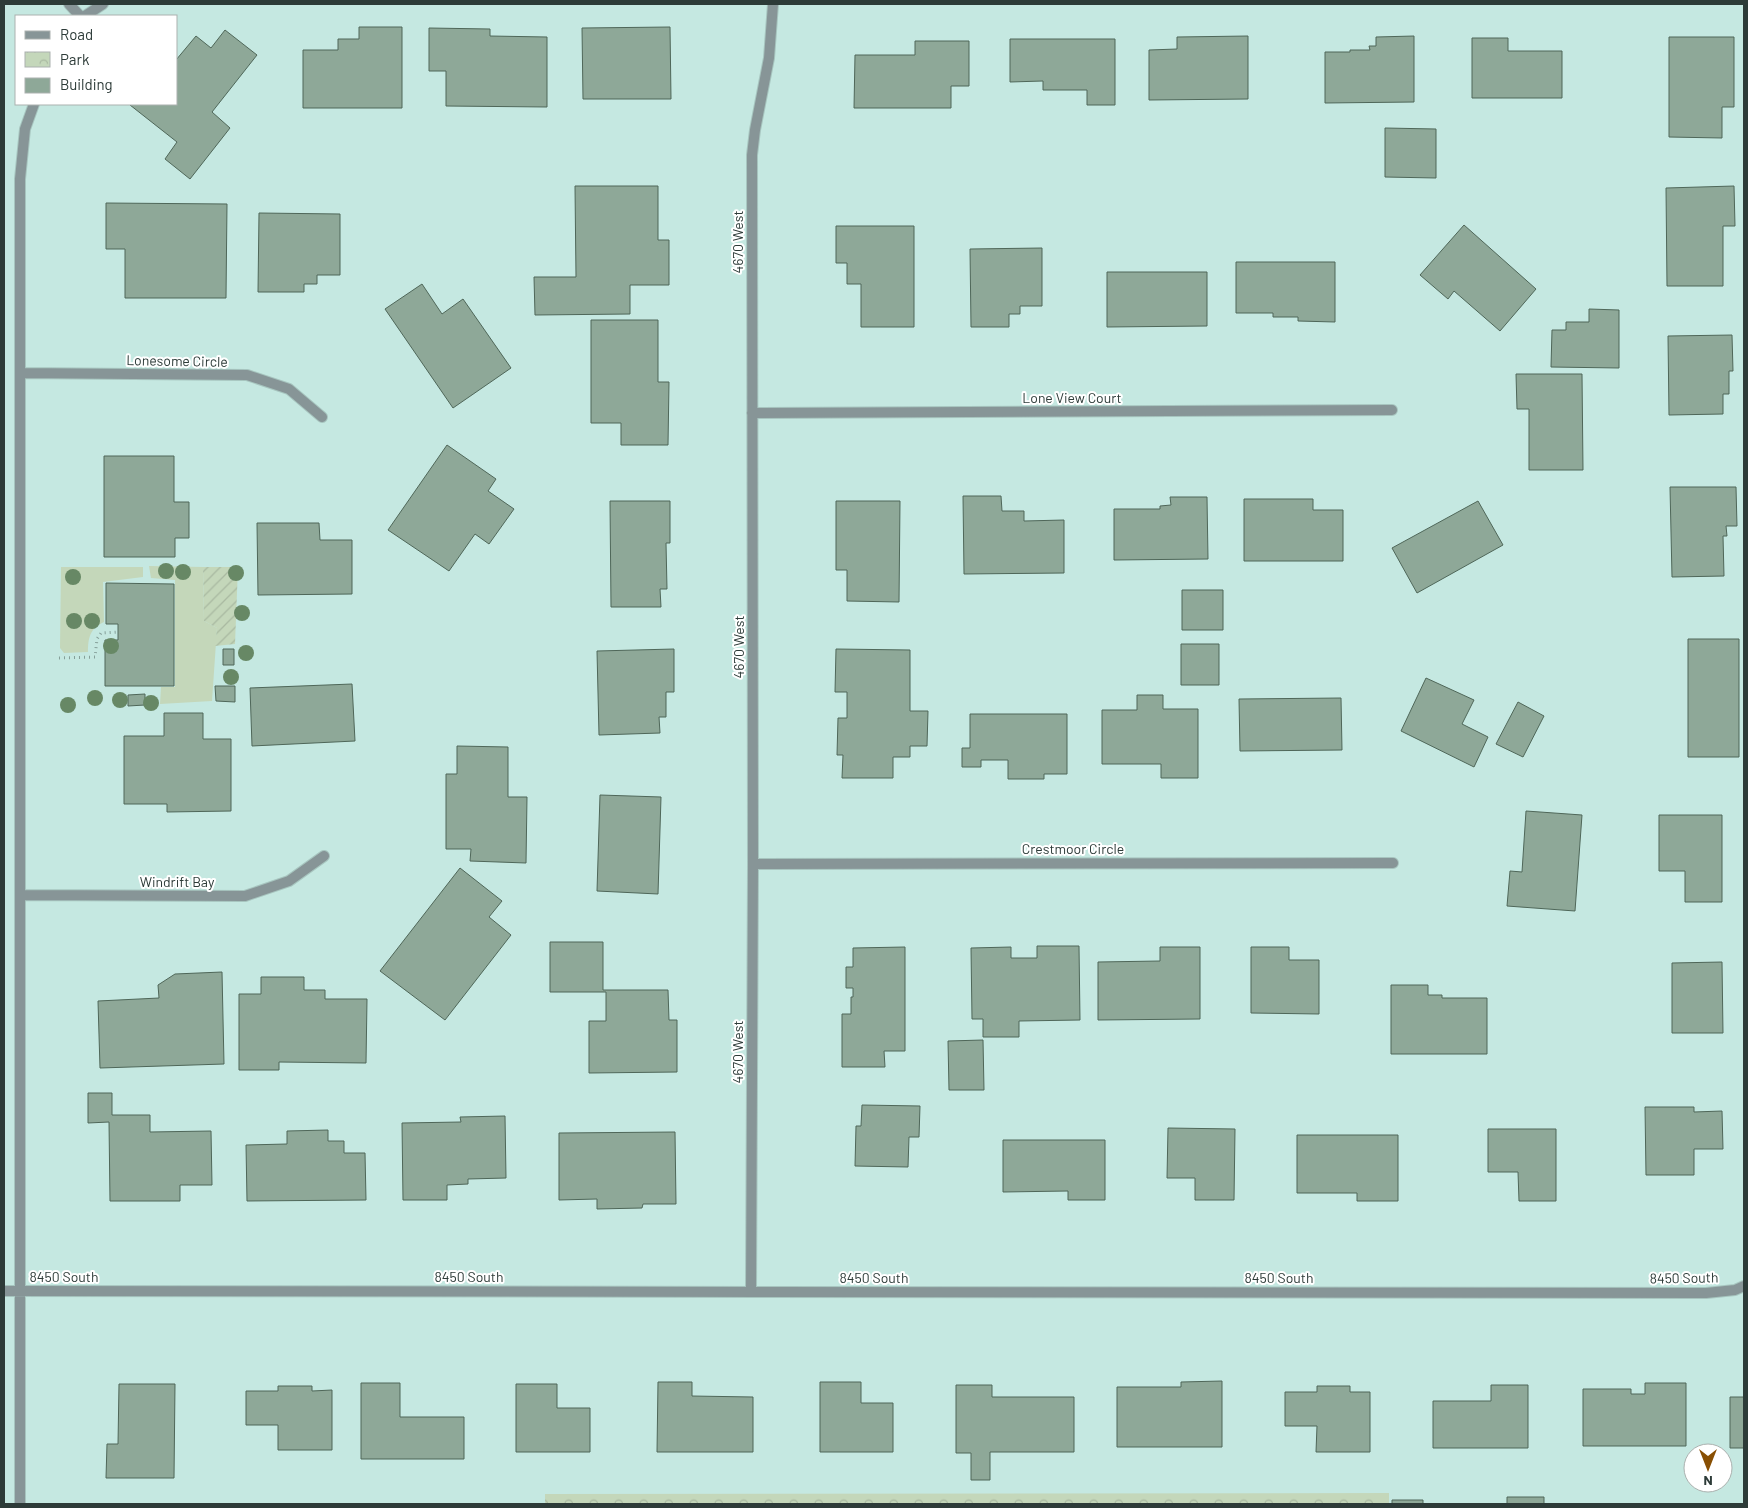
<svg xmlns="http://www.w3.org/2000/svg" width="1748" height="1508" viewBox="0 0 1748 1508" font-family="Barlow,sans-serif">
<defs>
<pattern id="park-crowns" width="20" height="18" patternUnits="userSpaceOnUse" patternTransform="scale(1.25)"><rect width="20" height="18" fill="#c4d7ba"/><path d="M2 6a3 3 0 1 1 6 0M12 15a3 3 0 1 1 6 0" fill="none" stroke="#a9b9a1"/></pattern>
<pattern id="garden-furrows" width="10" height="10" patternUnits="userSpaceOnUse" patternTransform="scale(1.25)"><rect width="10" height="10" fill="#c4d7ba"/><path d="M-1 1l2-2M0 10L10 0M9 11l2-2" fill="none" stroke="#a9b9a1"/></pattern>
</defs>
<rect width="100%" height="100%" fill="#c5e8e1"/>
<path fill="#c4d7ba" d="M149,566L203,567L204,621L217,628L212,701L160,704L161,687H175V580L151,578Z
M61,567H143V577L103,582L104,622C90,628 88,638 88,652L64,653L60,648Z"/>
<path fill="url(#park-crowns)" d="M1389,1493V1504H545V1494Z"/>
<path fill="url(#garden-furrows)" d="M203,567H238L235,644L215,646L217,628L204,621Z"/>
<path fill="#8ea898" stroke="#4f6759" d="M359,27H402V108H303V50H338V39H359Z
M670,27L671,99H583L582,28Z
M429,28L490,29V36L547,37V107L446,106V71H429Z
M225,30L257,55L212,112L230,128L190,179L165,159L177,142L130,105L131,104H176V60L196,36L211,48Z
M1248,36V99L1149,100V50L1177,49V37Z
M1414,36V102L1325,103V52H1350V50H1370L1369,46H1376V37Z
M1669,37H1734V107H1722V138L1669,137Z
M1472,38H1508V51H1562V98H1472Z
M1010,39H1115V105H1087V90H1043V81L1010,82Z
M915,41H969V86H951V108H854L855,55H915Z
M1385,128L1436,129V178L1385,177Z
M575,186H658V240H669V285H630V314L535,315L534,277H576Z
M1734,186L1735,226H1723V286H1667L1666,188Z
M106,203L227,204L226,298H125V249H106Z
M259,213L340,214V275H317V284H304V292H258Z
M1464,225L1536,289L1500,331L1454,291L1448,299L1420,275Z
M836,226H914V327H861V284H847V263H836Z
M1042,248V306H1020V314H1009V327H971L970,249Z
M1236,262H1335V322L1298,321V317H1273V313H1236Z
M1107,272H1207V326L1107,327Z
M422,284L442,314L463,299L511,368L453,408L385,309Z
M1589,309L1619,310V368L1551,367L1552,330H1566V322H1589Z
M591,320H658V382H669L668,445H621V423H591Z
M1732,335L1733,371H1729V394H1723V414L1669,415L1668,336Z
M1516,374H1582L1583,470H1529V409H1517Z
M447,445L496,479L488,491L514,509L489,544L475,534L449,571L388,530Z
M104,456H174V502H189V538H175V557H104Z
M1670,487H1736L1737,526H1726L1727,536H1723L1724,576L1672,577Z
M963,496H1001L1002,511H1024V521L1064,520V573L964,574Z
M1170,497H1207L1208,559L1114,560V509H1160V506L1171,505Z
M1244,499H1313V510H1343V561H1244Z
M610,501H670V543H666L667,589H660L661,607H611Z
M836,501H900L899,602L847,601V570H836Z
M1478,501L1503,545L1417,593L1392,548Z
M257,523H319L320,540H352V594L258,595Z
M106,583L174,584V686H105V640H118V624H106Z
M1182,590H1223V630H1182Z
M1688,639H1739V757H1688Z
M1181,644H1219V685H1181Z
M223,649H234V665H223Z
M674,649V692H666V717H659L660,733L599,735L597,651Z
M836,649L910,650V711H928L927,746H910V757H893V778H842L843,755H837L838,718H847V692H835Z
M1426,678L1474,700L1462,724L1488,737L1474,767L1401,731Z
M352,684L355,741L252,746L250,688Z
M215,686H235V702L216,701Z
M145,694V705L128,706V695Z
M1137,695H1163V709H1198V778H1161V764H1102V710H1137Z
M1341,698L1342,750L1240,751L1239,699Z
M1518,702L1544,716L1523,757L1496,744Z
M164,713H203V739H231V811L167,812V804H124V736H164Z
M970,714H1067V774H1044V779H1008V760H981V767H962V748H970Z
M457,746L508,747V797H527L526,863L470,861L471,849H446V774H457Z
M600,795L661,797L658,894L597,891Z
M1526,811L1582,815L1575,911L1507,906L1510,871L1522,872Z
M1659,815H1722V902H1685V871H1659Z
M460,868L502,901L489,917L511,935L445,1020L380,971Z
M550,942H603V990H668L669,1020H677V1072L589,1073V1021H606V992H550Z
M1037,946H1079L1080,1020L1019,1021V1037H983V1019H972L971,948L1011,947V958H1037Z
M905,947V1051H884L885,1067H842V1014H851V997H853V988H846V967H853V948Z
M1160,947H1200V1019L1098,1020V962L1160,961Z
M1251,947H1289V960H1319V1014L1251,1013Z
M1722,962L1723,1033H1672V963Z
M222,972L224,1064L100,1068L98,1001L159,998L158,985L175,974Z
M261,977H304V990H325V999H367L366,1063L279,1062V1070H239V994H261Z
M1391,985H1428V995H1442V998H1487V1054H1391Z
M983,1040L984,1090H949L948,1041Z
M88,1093H112V1115H150V1132L211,1131L212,1185H180V1201H110L109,1122L88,1123Z
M862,1105L920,1106L919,1137H909L908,1167L855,1166L856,1126H861Z
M1645,1107H1694V1112L1722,1111L1723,1149H1694V1175H1646Z
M505,1116L506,1178L468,1179V1184L447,1185V1200H403L402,1123L461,1122L460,1117Z
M1168,1128L1235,1129L1234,1200H1195V1178H1167Z
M1488,1129H1556V1201H1519L1518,1172H1488Z
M328,1130V1141H344V1153H365L366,1200L247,1201L246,1145L287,1144V1131Z
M675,1132L676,1204H643L642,1208L597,1209V1199L559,1200V1133Z
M1297,1135H1398V1201H1357V1193H1297Z
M1003,1140H1105V1200H1068V1191L1003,1192Z
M1222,1381V1447H1117V1387H1181V1382Z
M658,1382H692V1396L753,1397V1452H657Z
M820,1382H861V1403H893V1452H820Z
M361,1383H400V1417H464V1459H361Z
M1645,1383H1686V1446H1583V1389H1631V1394H1645Z
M119,1384H175L174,1478H106L107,1444H118Z
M516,1384H557V1408H590V1452H516Z
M956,1385H992V1397H1074V1452H990V1480H971V1453H956Z
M1491,1385H1528V1448H1433V1401H1491Z
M278,1386H312V1391L332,1390V1450H278V1425H246V1391H278Z
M1317,1386H1350V1392H1370V1452H1316L1317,1426H1285V1392H1317Z
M1730,1397H1744V1448H1730Z
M1507,1497H1544V1504H1507Z
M1392,1500H1423V1504H1392Z"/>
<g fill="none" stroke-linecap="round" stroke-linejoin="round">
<defs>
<path id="lane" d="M69,4L80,16"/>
<path id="street" d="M85,16L103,4
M20,373L247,375L289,389L322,417
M752,413L1392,410
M753,864L1393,863
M20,895L245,896L289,881L324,856
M4,1291L1706,1293L1735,1290L1744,1286
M751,1291L753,864L752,155L755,130L769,58L773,4
M20,1504V179L25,129L34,104"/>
</defs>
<use href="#lane" stroke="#a7c5bf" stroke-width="12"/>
<use href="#street" stroke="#a7c5bf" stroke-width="12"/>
<path stroke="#859f99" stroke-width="3" stroke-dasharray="1 4" stroke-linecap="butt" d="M59,658L95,657L97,639L101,633L118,632"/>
<use href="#lane" stroke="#879597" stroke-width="10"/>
<use href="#street" stroke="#879597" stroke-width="10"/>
</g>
<g fill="#678865">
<circle cx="166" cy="571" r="8"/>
<circle cx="183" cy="572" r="8"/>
<circle cx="236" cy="573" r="8"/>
<circle cx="73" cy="577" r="8"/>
<circle cx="242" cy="613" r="8"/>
<circle cx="74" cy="621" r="8"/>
<circle cx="92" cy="621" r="8"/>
<circle cx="111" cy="646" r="8"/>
<circle cx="246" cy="653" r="8"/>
<circle cx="231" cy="677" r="8"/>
<circle cx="95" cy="698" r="8"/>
<circle cx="120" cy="700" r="8"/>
<circle cx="151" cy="703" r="8"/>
<circle cx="68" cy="705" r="8"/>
</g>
<g text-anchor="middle" stroke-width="4" stroke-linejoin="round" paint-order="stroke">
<g font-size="14" fill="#2d3b38" stroke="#fff">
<text transform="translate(738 242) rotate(-90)" y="5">4670 West</text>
<text transform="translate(177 361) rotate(1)" y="5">Lonesome Circle</text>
<text x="1072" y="403">Lone View Court</text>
<text transform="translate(739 647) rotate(-90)" y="5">4670 West</text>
<text x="1073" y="854">Crestmoor Circle</text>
<text x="177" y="887">Windrift Bay</text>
<text transform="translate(738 1052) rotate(-90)" y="5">4670 West</text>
<text x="64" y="1282">8450 South</text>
<text x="469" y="1282">8450 South</text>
<text x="874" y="1283">8450 South</text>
<text x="1279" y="1283">8450 South</text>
<text transform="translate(1684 1278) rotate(-1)" y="5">8450 South</text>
</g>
</g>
<rect width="1748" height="1508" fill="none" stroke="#2d3b38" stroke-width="10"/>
<rect x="15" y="15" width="162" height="90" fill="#ffffff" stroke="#abb1af"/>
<rect x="25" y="31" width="25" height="8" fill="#879597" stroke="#abb1af"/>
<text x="60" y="40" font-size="15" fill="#2d3b38">Road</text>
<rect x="25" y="52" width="25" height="15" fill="url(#park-crowns)" stroke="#abb1af"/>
<text x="60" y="65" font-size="15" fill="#2d3b38">Park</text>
<rect x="25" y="78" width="25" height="15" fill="#8ea898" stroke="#abb1af"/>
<text x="60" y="90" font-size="15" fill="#2d3b38">Building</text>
<g transform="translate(1708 1468) rotate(180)"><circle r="24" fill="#ffffff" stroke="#abb1af"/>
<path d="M0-4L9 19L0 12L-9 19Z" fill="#884f03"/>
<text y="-8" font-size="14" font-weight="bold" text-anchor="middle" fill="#2d3b38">N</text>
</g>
</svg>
